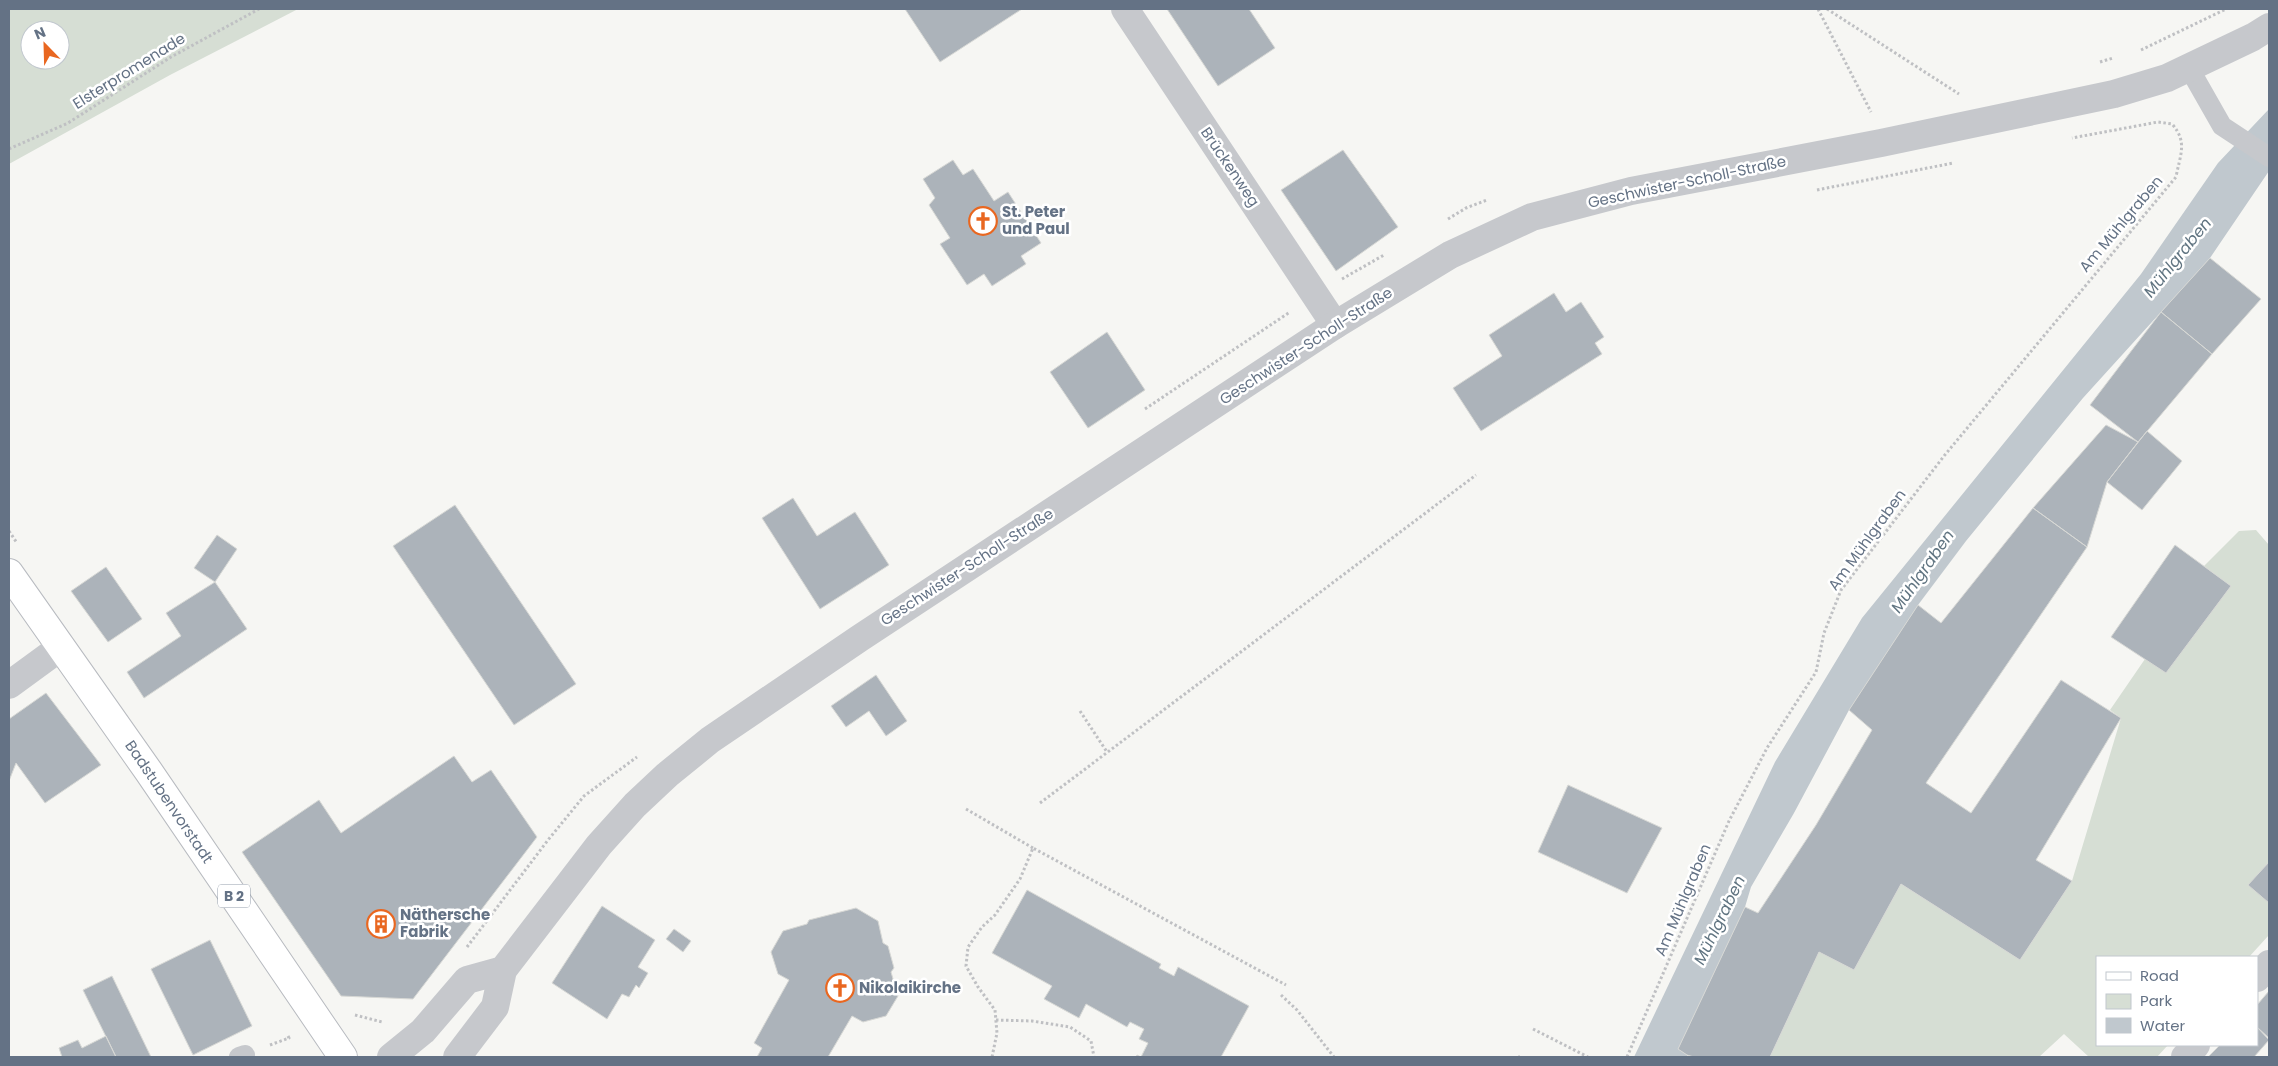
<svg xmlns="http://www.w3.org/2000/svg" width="2278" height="1066" viewBox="0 0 2278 1066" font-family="Poppins,sans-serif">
<rect width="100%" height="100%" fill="#f6f6f3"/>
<path fill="#d6ded4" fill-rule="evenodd" d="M9,9H298L170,75L9,164ZM30,30H60V60H30Z
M2256,530L2269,545V862L2249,885L2269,903V935L2249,957H2097V1045H2168L2157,1057H2089L2064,1034L2039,1057H1770L1819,952L1854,970L1901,884L2020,960L2072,881L2121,718L2110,710L2145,659L2166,672L2231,586L2204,566L2239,531Z"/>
<path fill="#c0c8ce" d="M2269,109V171L2210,258L2083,398L1966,541L1918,605L1849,710L1794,813L1751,887L1745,907L1678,1049L1687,1055V1057H1634L1775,762L1862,618L2141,274L2218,163Z"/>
<path fill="#acb3ba" stroke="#d7d8d5" d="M905,9H1022L940,62Z
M1167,9H1249L1275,48L1218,86Z
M1343,150L1398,227L1336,271L1281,190Z
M953,160L963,175L973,169L994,201L1008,192L1041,243L1021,256L1026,264L992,286L984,274L967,285L940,244L950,238L929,205L935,198L923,179Z
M2210,258L2261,299L2212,354L2161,312Z
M1554,293L1566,312L1581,302L1604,337L1595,343L1602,354L1481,431L1453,388L1502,356L1489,335Z
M2161,312L2212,354L2138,442L2090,405Z
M1107,332L1145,390L1088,428L1050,372Z
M2106,425L2138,442L2107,482L2087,547L2033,508Z
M2147,431L2182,461L2142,510L2107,482Z
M793,498L817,536L855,512L889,565L820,609L762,518Z
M455,505L576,684L514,725L393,546Z
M2033,508L2087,547L1926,783L1971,813L2061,680L2121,718L2036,860L2072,881L2020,960L1901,884L1854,970L1819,952L1770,1057H1694L1687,1055L1678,1049L1745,907L1758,913L1816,825L1872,730L1849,710L1918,605L1941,623Z
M217,535L237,549L215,582L194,568Z
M2175,545L2231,586L2166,673L2111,637Z
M106,567L142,619L108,642L71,591Z
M215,582L247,629L144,698L127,672L181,636L166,613Z
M876,675L907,721L886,736L869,711L846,727L831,706Z
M46,693L101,765L45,803L16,763L9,781V719Z
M454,756L472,782L491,770L537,837L413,999L341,996L242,852L319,800L341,833Z
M1568,785L1662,828L1627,893L1538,852Z
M2269,862V903L2248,885Z
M1027,890L1161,964L1159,968L1174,976L1178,967L1249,1006L1221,1057H1136L1137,1055L1141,1057L1148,1043L1139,1039L1144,1029L1130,1022L1127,1027L1086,1004L1079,1018L1044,999L1052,986L992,953Z
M602,906L655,940L638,967L648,973L639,988L636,985L629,997L622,994L607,1019L552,983Z
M856,908L878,921L883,943L888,946L894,968L891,972L898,996L886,1016L863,1022L852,1016L828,1057H757L762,1048L754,1043L789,980L778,974L771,952L783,931L807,924L809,920Z
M674,929L691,941L683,952L666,939Z
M210,940L252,1026L193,1055L151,969Z
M112,976L151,1057H116L83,990Z
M2269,991V1038L2257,1027V1005Z
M2257,1027L2269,1040L2254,1057H2208L2220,1045H2257Z
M106,1036L116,1057H62L59,1048L78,1040L82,1048Z"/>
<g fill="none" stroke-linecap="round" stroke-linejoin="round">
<defs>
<path id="primary" d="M9,573L149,772L343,1057"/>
</defs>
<use href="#primary" stroke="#b8bbc0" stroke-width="30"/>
<path stroke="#bfc0c3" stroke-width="3" stroke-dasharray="2.5 2.5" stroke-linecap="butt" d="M1818,9L1871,112
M1827,9L1959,94
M2141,50L2226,9
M2100,62L2113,58
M9,149L68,123L171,57L259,9
M1817,190L1953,163
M1448,219L1466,208L1487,200
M1342,279L1384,255
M1145,409L1290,312
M9,531L17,543
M1080,711L1107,752
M1040,803L1476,475
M966,809L1033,848
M467,947L548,840L584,796L637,757
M1281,995L1297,1010L1334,1057
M355,1015L382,1022
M996,1020L1032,1021L1070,1027L1091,1041L1094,1057
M1533,1029L1588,1057
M270,1045L289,1038L288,1036
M1518,1056L1519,1057
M992,1057L997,1033L995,1010L978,987L966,966L968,947L982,927L995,915L1020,879L1033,848L1286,985
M1627,1057L1729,821L1767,748L1816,672L1824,633L1841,590L1944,456L2176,177C2180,155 2188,142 2172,124L2158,122L2072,138"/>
<path stroke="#c6c8cc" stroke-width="20" d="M2189,68L2222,126L2269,157
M239,1057L245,1055"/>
<path stroke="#c6c8cc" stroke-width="28" d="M1125,9L1335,325
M9,685L61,647
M2257,978L2269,964
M2185,1057L2196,1045"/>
<path stroke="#c6c8cc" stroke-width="28" d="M391,1057L423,1031L467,980L503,970
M457,1057L495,1007L503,970L599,845L635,805L667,775L710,740L860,638L1335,325L1450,255L1532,217L1631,191L1881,143L2114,94L2167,78L2253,37L2269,27"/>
<use href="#primary" stroke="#fff" stroke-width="28"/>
</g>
<defs>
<symbol id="church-ring" viewBox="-11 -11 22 22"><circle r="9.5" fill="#fff" stroke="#e96720" stroke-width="1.5"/><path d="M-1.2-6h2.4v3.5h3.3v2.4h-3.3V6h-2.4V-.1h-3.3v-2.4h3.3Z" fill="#e96720"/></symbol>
<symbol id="building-ring" viewBox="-11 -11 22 22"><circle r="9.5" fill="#fff" stroke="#e96720" stroke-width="1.5"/><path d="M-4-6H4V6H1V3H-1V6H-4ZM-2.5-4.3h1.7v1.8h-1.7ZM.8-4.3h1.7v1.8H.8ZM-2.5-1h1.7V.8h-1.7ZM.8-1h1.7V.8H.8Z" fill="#e96720"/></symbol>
</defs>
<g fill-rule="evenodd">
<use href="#church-ring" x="967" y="205" width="32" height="32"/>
<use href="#building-ring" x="365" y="908" width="32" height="32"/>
<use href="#church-ring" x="824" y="972" width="32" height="32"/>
</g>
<g text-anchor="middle" stroke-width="5" stroke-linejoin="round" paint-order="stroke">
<rect fill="#fff" stroke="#929caa" stroke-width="1" x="218" y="884.5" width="32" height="23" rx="4"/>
<g font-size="14" font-weight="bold" fill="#647285">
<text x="234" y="901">B 2</text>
</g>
<g font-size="15" fill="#647285" stroke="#fff">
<text transform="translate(129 71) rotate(-32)" y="5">Elsterpromenade</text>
<text transform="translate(1230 167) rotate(56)" y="5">Brückenweg</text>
<text transform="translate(1687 182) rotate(-12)" y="5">Geschwister-Scholl-Straße</text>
<text transform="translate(2121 224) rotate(-50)" y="5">Am Mühlgraben</text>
<text transform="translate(1306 346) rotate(-33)" y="5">Geschwister-Scholl-Straße</text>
<text transform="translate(1867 540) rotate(-54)" y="5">Am Mühlgraben</text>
<text transform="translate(967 567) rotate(-33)" y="5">Geschwister-Scholl-Straße</text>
<text transform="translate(169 802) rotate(56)" y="5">Badstubenvorstadt</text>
<text transform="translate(1683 900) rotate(-67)" y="5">Am Mühlgraben</text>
</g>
<g font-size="15" font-weight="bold" fill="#647285" stroke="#fff" text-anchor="start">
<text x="1002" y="217">St. Peter<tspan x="1002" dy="17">und Paul</tspan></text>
<text x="400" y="920">Näthersche<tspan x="400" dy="17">Fabrik</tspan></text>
<text x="859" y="993">Nikolaikirche</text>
</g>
<g font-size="16" font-style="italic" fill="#607481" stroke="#fff">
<text transform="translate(2177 257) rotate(-51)" y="6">Mühlgraben</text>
<text transform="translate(1922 571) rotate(-55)" y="6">Mühlgraben</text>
<text transform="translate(1719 920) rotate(-64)" y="6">Mühlgraben</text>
</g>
</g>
<rect width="2278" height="1066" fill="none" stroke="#647285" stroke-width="20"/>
<rect x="2096" y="956" width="162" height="90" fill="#ffffff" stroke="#c1c7ce"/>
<rect x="2106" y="972" width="25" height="8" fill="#ffffff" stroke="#c1c7ce"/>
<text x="2140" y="981" font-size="15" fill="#647285">Road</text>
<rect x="2106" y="994" width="25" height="15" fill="#d6ded4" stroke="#c1c7ce"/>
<text x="2140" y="1006" font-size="15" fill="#647285">Park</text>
<rect x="2106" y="1018" width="25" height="15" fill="#c0c8ce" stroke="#c1c7ce"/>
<text x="2140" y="1031" font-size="15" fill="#647285">Water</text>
<g transform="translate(45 45) rotate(337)"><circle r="24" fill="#ffffff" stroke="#c1c7ce"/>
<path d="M0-4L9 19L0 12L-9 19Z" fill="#e96720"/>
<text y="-8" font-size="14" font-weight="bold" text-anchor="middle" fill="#647285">N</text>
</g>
</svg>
